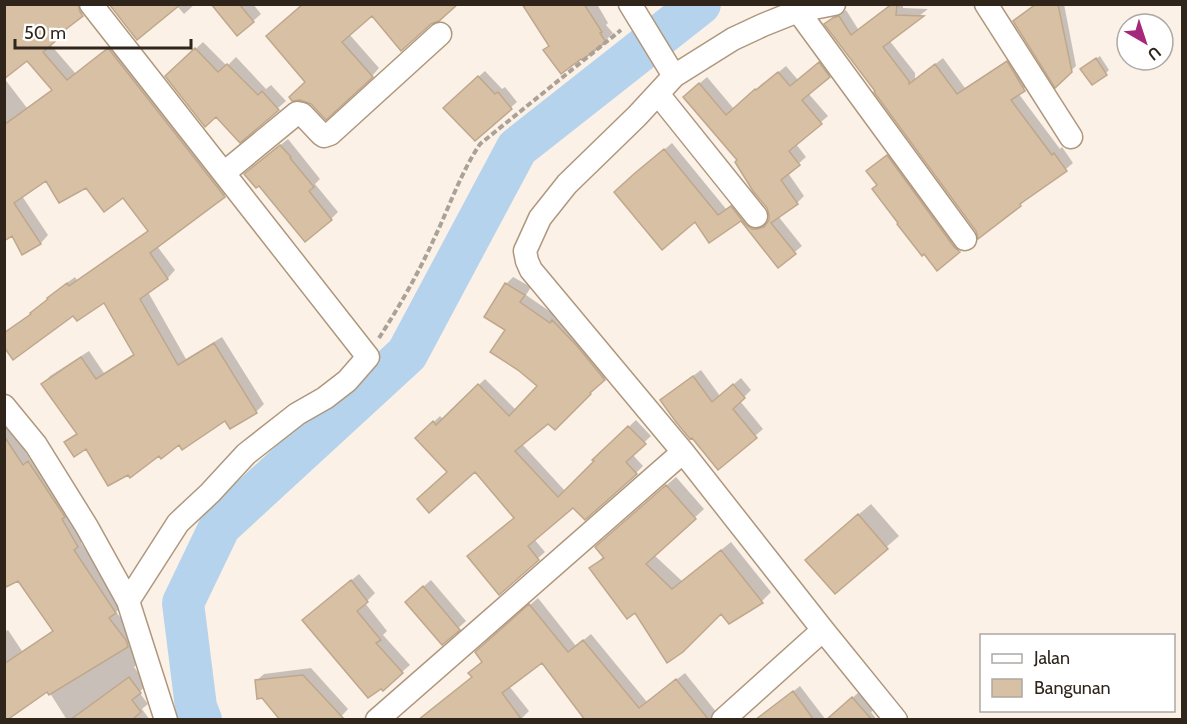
<svg xmlns="http://www.w3.org/2000/svg" width="1187" height="724" viewBox="0 0 1187 724" font-family="Cabin,sans-serif">
<rect width="100%" height="100%" fill="#fbf1e6"/>
<path fill="#0003" d="M4,4H88L90,7L64,29L65,30L50,44L76,74L116,41L232,188L224,196L157,246L175,270L168,278L148,292L186,359L222,337L264,404L256,412L231,427L225,418L160,454L87,447L66,442L78,432L43,384L50,376L89,351L104,373L135,353L105,301L74,314L4,333L33,312L56,291L75,277L77,280L149,230L123,195L86,186L47,179L22,196L48,235L41,243L23,253L12,234L4,239V78L27,108L53,89Z
M110,4H195L184,14L177,6Z
M213,4H253L261,14L253,21Z
M302,4H456L372,13L349,34L379,68L372,76L307,82Z
M524,4H597L608,23L606,25L613,33L605,41L582,58L551,45Z
M891,4H903V8L928,9L889,40L915,73V80L943,58L965,88L1014,56L1031,83L1018,93L1060,149L1062,147L1073,163L1066,169L1027,198L1020,205L977,230L826,24L833,17L846,10L858,29Z
M1034,4H1064L1076,66L1056,85Z
M203,42L227,66L236,57L266,89L271,85L286,101L240,141L216,114L167,76Z
M826,56L836,69L808,93L828,116L796,144L806,157L788,173L804,196L797,203L778,216L802,246L778,266L741,219L696,220L637,173L672,143L726,209L738,200L758,222L766,223L770,221L771,213L739,159L692,90L707,77L734,109L763,83L764,84L786,66L798,80Z
M1100,56L1109,70L1106,73L1086,66Z
M485,71L502,89L505,87L517,102L475,139L450,102Z
M288,139L320,179L315,184L338,212L331,219L253,167Z
M894,149L966,244L937,269L868,171Z
M513,277L531,287L526,295L558,317L611,372L555,428L548,422L522,444L566,492L596,461L594,460L636,420L651,436L632,454L643,466L636,473L573,506L534,539L545,552L499,593L515,517L475,470L449,472L424,431L440,416L443,419L485,379L516,410L539,386L507,330L506,284Z
M701,370L720,396L741,378L751,390L740,401L763,429L718,468L692,436L670,393Z
M4,417L30,459L36,455L84,539L81,543L123,605L116,612L133,633L142,659L134,667L147,685L139,692L148,704L142,709L150,720H67L48,690L4,719V632L8,630L22,651L54,630L19,579L4,587Z
M676,477L704,509L654,555L682,581L731,542L771,592L762,601L730,622L721,612L636,611L591,568L604,556L606,538Z
M871,504L899,536L835,592L819,548Z
M359,574L375,593L365,603L387,631L383,635L410,665L402,672L312,613Z
M431,580L466,621L442,643L415,594Z
M538,598L576,646L591,634L647,702L685,673L717,713L719,720H622L542,661L509,686L529,711L520,720L432,710L473,676L470,673L484,661L485,644Z
M311,668L348,709L338,720L256,681L264,674Z
M800,686L826,720H769L765,714Z
M860,691L875,709L871,712L877,720H828Z"/>
<g fill="none" stroke-linecap="round" stroke-linejoin="round">
<path stroke="#b5d3ed" stroke-width="42" d="M201,720L196,707L183,603L220,526L407,354L517,148L700,4"/>
</g>
<path fill="#d8c0a4" stroke="#bfa78c" stroke-width="1.5" d="M4,4H78L80,12L83,16L57,36L59,38L43,52L67,80L108,48L225,197L150,253L168,279L140,299L178,365L214,343L257,413L230,429L225,421L182,450L179,445L161,459L159,456L130,478L128,475L108,486L86,449L74,457L64,442L77,434L41,384L81,357L96,379L134,355L104,303L77,321L73,316L13,360L4,347V333L31,314L30,313L48,299L47,298L67,283L69,286L148,231L123,198L104,212L86,188L59,203L46,181L14,203L41,244L22,255L12,236L4,241V125L52,90L27,61L4,79Z
M109,4H181L137,40Z
M211,4H239L254,22L237,36Z
M303,4H458L439,21L431,24L401,51L372,16L342,42L373,77L326,120L311,104L300,100L292,101L289,97L305,82L266,36Z
M522,4H584L602,32L600,33L606,42L582,60L581,59L561,74L543,50L549,46Z
M892,4H897L896,15L924,16L883,47L909,81V84L935,64L957,94L1007,61L1025,91L1011,100L1052,155L1054,153L1067,171L1020,204L1021,206L978,239L976,231L874,92L875,91L824,24L833,18L839,16L851,35Z
M1036,4H1058L1072,72L1055,88L1013,21Z
M195,48L218,72L227,64L258,95L262,91L279,110L240,143L216,117L205,127L165,76Z
M1096,58L1107,75L1092,85L1080,69Z
M819,62L830,77L802,100L822,124L789,151L800,165L781,180L798,204L771,223L796,254L778,268L741,221L709,243L695,222L662,250L614,192L635,173L664,149L718,215L731,206L745,224L752,229H757L764,227L769,220V215L767,208L753,191L735,162L737,160L683,97L699,83L726,115L755,89L756,90L778,72L790,86Z
M478,76L495,94L498,92L512,109L475,141L443,108Z
M280,145L291,157L290,158L314,187L309,191L332,220L305,242L259,186L256,188L244,174Z
M887,155L954,247L960,252L937,271L924,254L922,256L897,224L898,223L872,189L877,185L866,171Z
M505,283L525,295L520,302L550,323L552,320L577,346L605,380L590,393L591,394L555,430L548,424L515,451L558,497L594,461L592,460L628,426L646,444L626,462L637,474L585,520L573,508L528,546L539,560L499,595L467,556L514,518L475,472L429,513L417,499L447,472L415,438L433,421L436,425L478,384L509,416L537,386L518,370L490,352L505,330L484,317Z
M693,376L712,402L733,384L745,398L733,409L757,438L718,470L692,438L690,439L676,422L660,400Z
M4,436L23,465L28,461L65,517L62,519L78,547L74,550L116,613L109,618L126,640L128,647L49,695L47,692L7,720H4V664L53,631L18,581L4,588Z
M666,485L696,519L646,564L672,589L721,550L763,603L729,624L721,614L683,652L667,663L635,613L627,619L589,568L604,558L595,547Z
M858,514L888,549L835,594L805,560Z
M351,580L368,602L357,611L381,640L376,643L403,673L383,691L381,689L368,698L302,620Z
M423,586L460,630L442,645L405,602Z
M529,604L568,652L583,640L639,708L676,679L709,720H585L542,663L502,693L522,720H418L472,677L468,673L482,662L475,652Z
M303,675L345,720H280L262,698L257,699L255,680Z
M129,677L141,693L132,700L141,712L132,720H70Z
M793,691L814,720H755Z
M852,697L872,720H826Z"/>
<g fill="none" stroke-linecap="round" stroke-linejoin="round">
<defs>
<path id="minor" d="M91,4L368,357L347,381L325,398L297,414L246,454L210,493L178,523L128,601
M630,4L674,76
M834,4L798,11L763,25L733,39L674,76L637,116L567,184L540,218L525,251L527,261L531,270L683,452L823,630L896,720
M986,4L1071,137
M798,11L965,239
M658,94L756,216
M224,173L297,113L302,114L321,134L324,136L330,134L440,34
M4,406L36,445L87,527L128,601L166,720
M377,720L683,452
M723,720L823,630"/>
</defs>
<use href="#minor" stroke="#af977d" stroke-width="25"/>
<path stroke="#aba197" stroke-width="4" stroke-dasharray="6 3" stroke-linecap="butt" d="M379,338C399,307 418,274 433,241C449,208 460,174 480,144L621,30"/>
<use href="#minor" stroke="#fff" stroke-width="22"/>
</g>
<rect width="1187" height="724" fill="none" stroke="#2f251b" stroke-width="12"/>
<rect x="980" y="634" width="195" height="78" fill="#ffffff" stroke="#aca8a4" stroke-width="1.5"/>
<rect x="992" y="654" width="30" height="9" fill="#ffffff" stroke="#aca8a4" stroke-width="1.5"/>
<text x="1034" y="664" font-size="18" fill="#2f251b">Jalan</text>
<rect x="992" y="679" width="30" height="18" fill="#d8c0a4" stroke="#aca8a4" stroke-width="1.5"/>
<text x="1034" y="694" font-size="18" fill="#2f251b">Bangunan</text>
<g transform="translate(1145 42) rotate(141)"><circle r="28" fill="#ffffff" stroke="#aca8a4" stroke-width="1.5"/>
<path d="M0-4.5L10 22L0 15L-10 22Z" fill="#a5287a"/>
<text y="-9" font-size="16" font-weight="bold" text-anchor="middle" fill="#2f251b">U</text>
</g>
<path d="M15 39v9h176v-9" fill="none" stroke="#2f251b" stroke-width="3"/>
<text x="24" y="39" font-size="18" fill="#2f251b" stroke="#ffffff" stroke-width="4.5" paint-order="stroke">50 m</text>
</svg>
